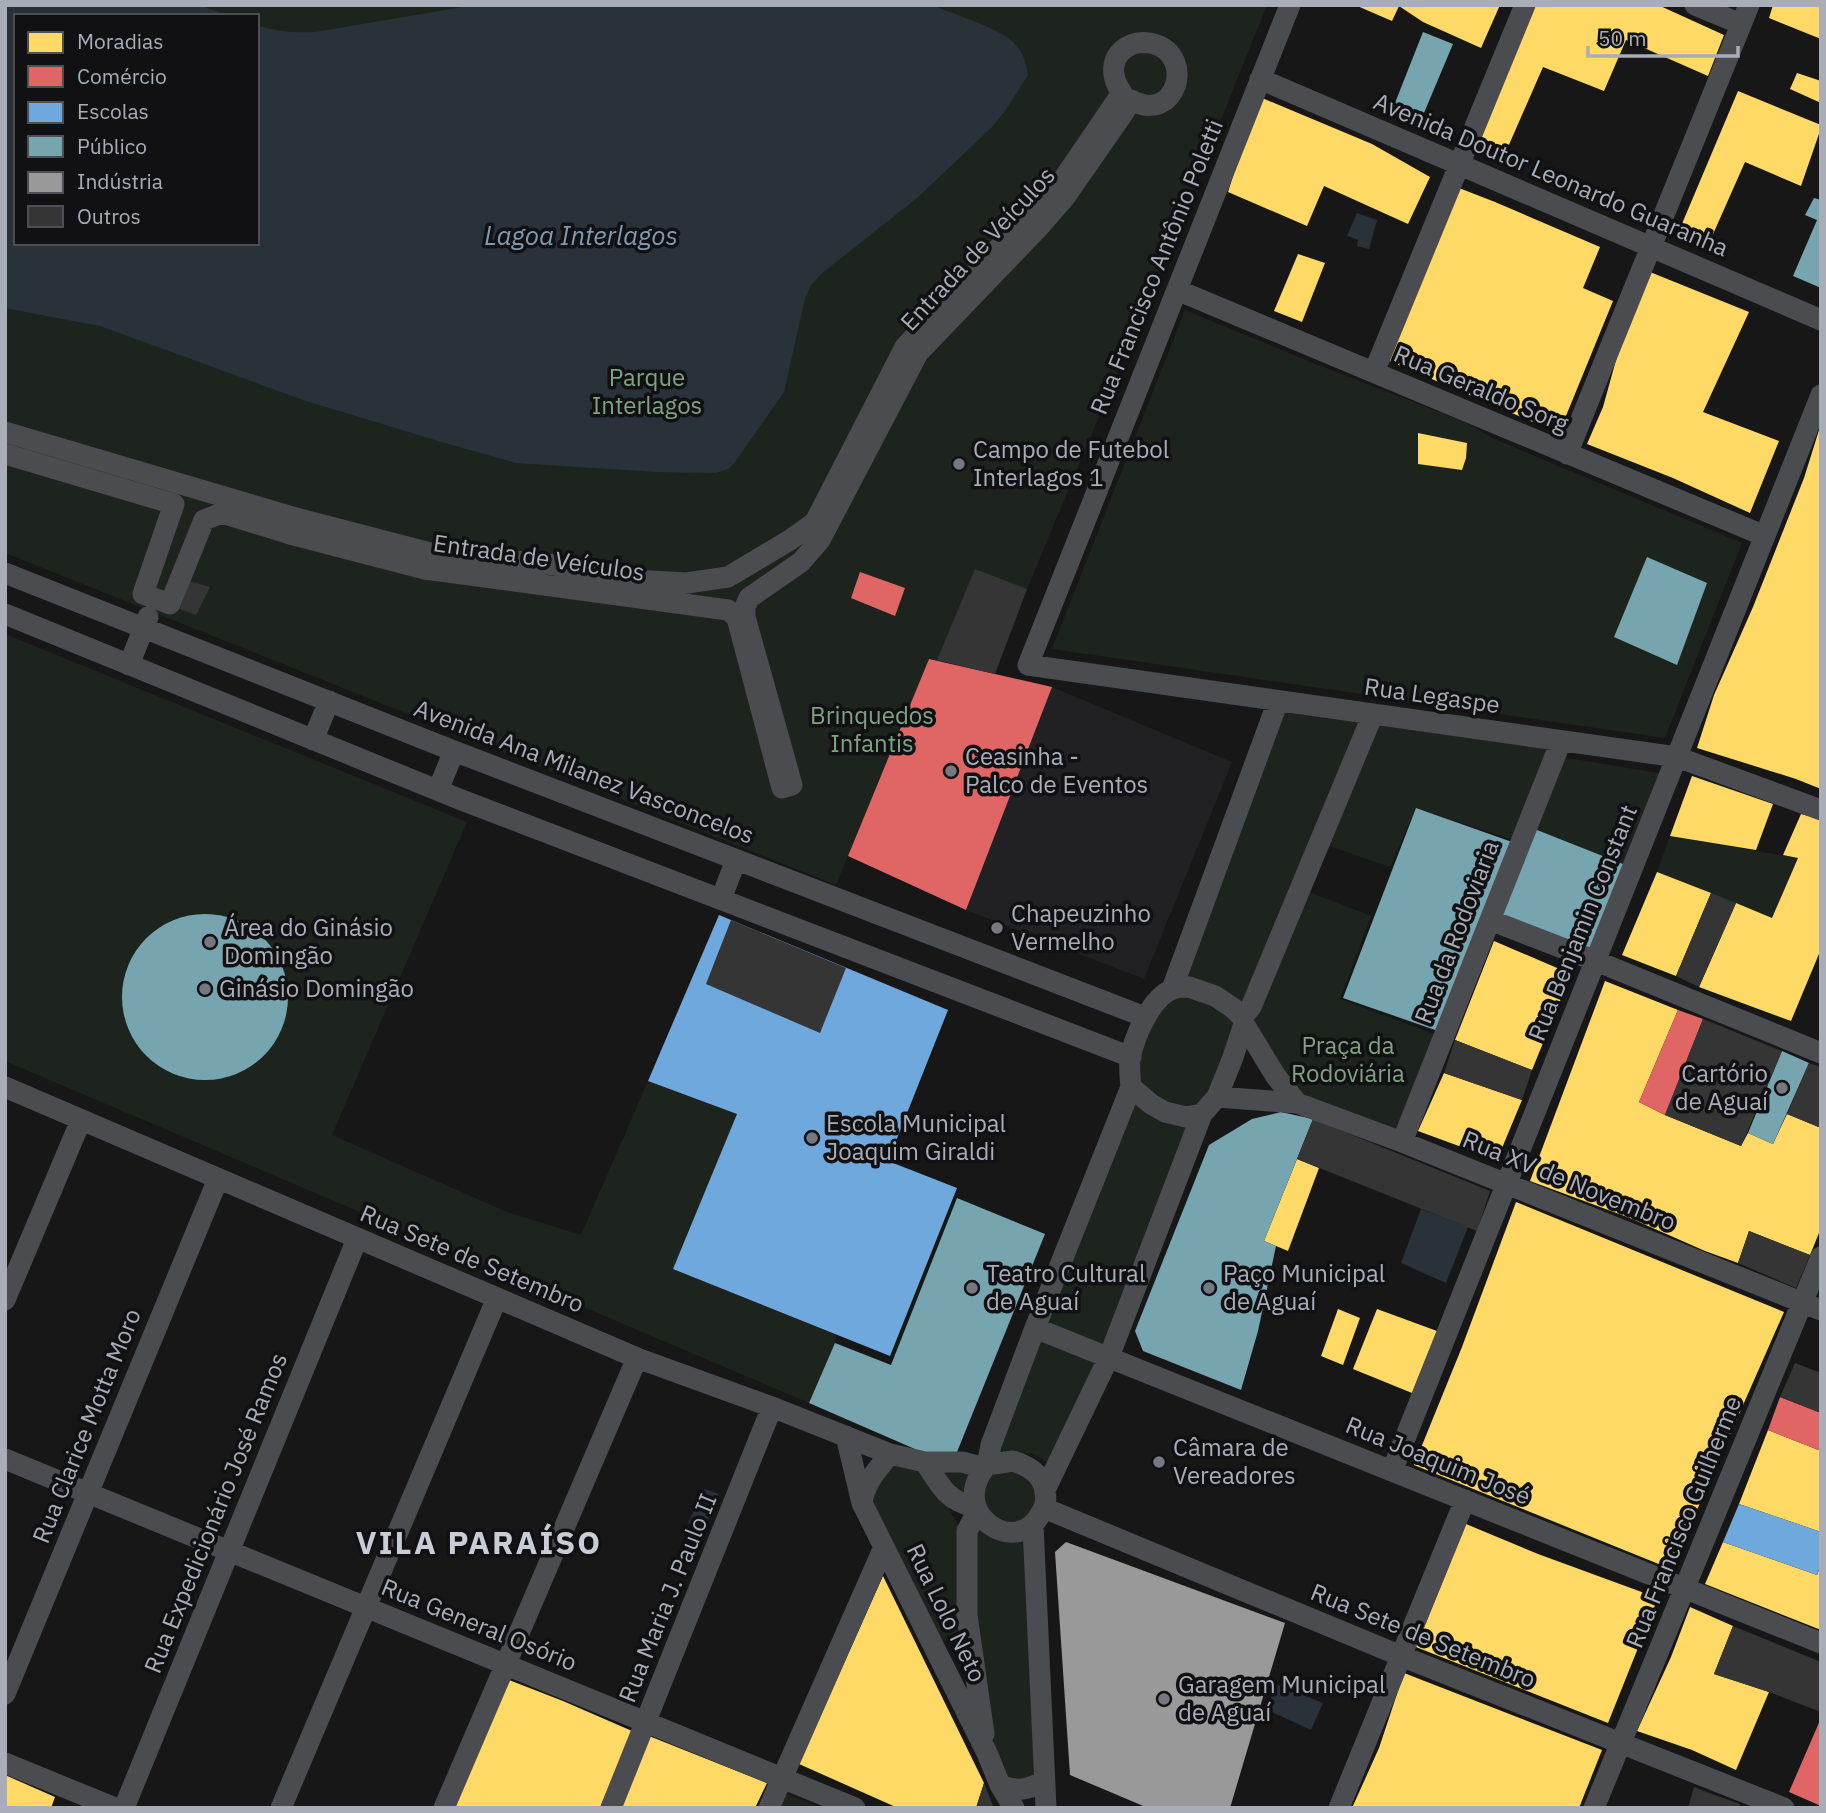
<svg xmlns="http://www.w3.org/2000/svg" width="1826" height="1813" viewBox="0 0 1826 1813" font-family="'IBM Plex Sans',sans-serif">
<rect width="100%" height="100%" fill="#171717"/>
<path fill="#212123" d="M1052,687L1232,762L1144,979L966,910Z"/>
<path fill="#1d241e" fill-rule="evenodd" d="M5,5H1267L1165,259L1027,589L995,672L929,659L836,885L5,553ZM16,16H257V243H16Z
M1185,310L1313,363L1465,422L1492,438L1742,543L1665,738L1052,649Z
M5,634L467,822L332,1135L507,1212L581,1235L648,1081L737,1114L674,1269L836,1335L835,1343L809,1403L5,1061Z
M1283,708L1367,721L1247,1005L1177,986Z
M1376,722L1561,741L1520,842L1416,808L1390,867L1324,844Z
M1562,757L1664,774L1628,866L1532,828Z
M1670,836L1798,858L1772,918L1657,872Z
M1304,890L1371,916L1340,999L1439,1036L1400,1138L1300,1098L1247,1019Z
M1188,989L1239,1018L1214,1095L1186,1114L1134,1085L1147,1019Z
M1132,1091L1195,1118L1106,1356L1050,1464L1032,1453L993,1454Z
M1012,1463L1044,1490L1030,1522L988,1520L978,1486L987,1473Z
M896,1464L922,1470L940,1493L960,1528L959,1632L953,1640L942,1641L869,1502L882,1471Z
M933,1465L977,1469L970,1485L960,1501Z
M975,1519L1031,1532L1038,1781L1010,1788L989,1752L972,1614Z
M785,1793L821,1808H778Z"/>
<path fill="#2a3239" d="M5,5H199L230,16H16V243H257V25C277,32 295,33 316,32L474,5H932C953,14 1003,29 1016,45C1024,54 1026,63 1028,75L1005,111L991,128L917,198L821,274L811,285L805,298L784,392L735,462L728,469L716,473L657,472L516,463L438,441L303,400L100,326L5,308Z
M1357,213L1377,220L1369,249L1357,246L1358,240L1347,236Z
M1421,1209L1468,1227L1446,1283L1401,1263Z
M704,1489L719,1494L704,1529L688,1523Z
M1275,1684L1323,1703L1311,1730L1268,1710Z"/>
<path fill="#ffd966" d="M1355,5H1500L1481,48L1423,22L1399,6L1392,21Z
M1534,5H1658L1724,35L1708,76L1626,40L1604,91L1543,67L1501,163L1473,151Z
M1773,5H1821V39L1769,18Z
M1797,73L1821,81V103L1790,89Z
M1738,91L1821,125V128L1801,186L1745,162L1706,250L1676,238Z
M1262,98L1372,144L1430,177L1408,224L1324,186L1307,226L1228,192L1239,157Z
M1459,188L1495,202L1600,247L1583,288L1613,301L1559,433L1387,360Z
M1298,254L1325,263L1302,322L1274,311Z
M1650,272L1749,312L1703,412L1779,441L1750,513L1673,478L1587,444L1603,407L1623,335Z
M1820,427H1821V789L1796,779L1697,748L1714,695L1753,607L1804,478Z
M1418,433L1467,443L1466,458L1462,470L1418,464Z
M1692,776L1773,804L1756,850L1670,836Z
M1801,814L1821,819V949L1791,1021L1699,987L1736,903L1772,918L1798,858L1783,855Z
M1657,872L1711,893L1676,976L1622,955Z
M1494,941L1571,974L1532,1070L1455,1040Z
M1605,981L1678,1010L1639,1102L1665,1115L1741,1146L1748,1133L1773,1144L1787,1114L1821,1128V1228L1810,1255L1749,1231L1738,1263L1705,1251L1630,1218L1530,1181Z
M1444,1073L1522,1100L1497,1160L1418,1131Z
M1297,1159L1319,1168L1288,1251L1264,1241Z
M1516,1202L1784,1312L1671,1569L1414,1465L1462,1347Z
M1338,1309L1360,1318L1343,1365L1321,1356Z
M1377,1309L1437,1331L1412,1393L1353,1369Z
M1768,1430L1821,1451V1532L1739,1504Z
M1466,1524L1538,1554L1658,1598L1608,1723L1416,1647Z
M1723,1542L1817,1575L1821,1565V1630L1705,1584Z
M883,1576L984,1783L976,1808H898L799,1764Z
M1690,1607L1733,1626L1714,1674L1769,1692L1736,1770L1692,1750L1637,1731L1671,1657Z
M1404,1673L1602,1750L1579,1808H1352L1379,1748Z
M509,1680L563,1701L632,1731L600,1808H453Z
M649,1736L767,1783L755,1808H618Z
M5,1775L55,1797L51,1808H5Z"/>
<path fill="#e06666" d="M860,572L905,588L895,616L851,598Z
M929,659L1052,687L966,910L848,856Z
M1678,1010L1703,1019L1665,1115L1639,1102Z
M1780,1397L1821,1413V1451L1768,1430Z
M1821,1718V1806L1789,1792Z"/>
<path fill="#6fa8dc" d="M719,915L948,1010L888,1161L957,1188L890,1356L673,1269L737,1114L648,1081Z
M1739,1504L1821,1532V1564L1817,1575L1723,1542Z"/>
<path fill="#76a5af" d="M1423,32L1453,44L1421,120L1393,108Z
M1814,198L1821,200V288L1793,276L1817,220L1805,215Z
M1647,557L1707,583L1677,665L1614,637Z
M1416,808L1512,842L1438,1031L1343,998Z
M1532,828L1628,866L1592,953L1497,913Z
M122 997a83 83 0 1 1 166 0a83 83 0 1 1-166 0Z
M1782,1051L1809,1063L1773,1144L1748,1133Z
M1281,1112L1313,1119L1264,1241L1276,1246L1258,1331L1241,1390L1143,1351L1135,1331L1209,1145L1252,1119Z
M957,1198L1045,1234L957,1452L931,1456L809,1403L835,1343L891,1365Z"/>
<path fill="#999" d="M1066,1542L1285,1623L1230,1808H1148L1070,1775L1055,1552Z"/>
<path fill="#353536" d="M975,569L1027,589L995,674L937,660Z
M189,581L210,587L196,615L180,609Z
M1711,893L1736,903L1699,987L1676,976Z
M731,920L846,968L820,1033L706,984Z
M1703,1019L1782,1051L1741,1146L1665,1115Z
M1455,1040L1532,1070L1522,1100L1444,1073Z
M1809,1063L1821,1067V1128L1787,1114Z
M1313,1119L1490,1191L1477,1231L1297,1159Z
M1749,1231L1810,1255L1796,1288L1738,1263Z
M1795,1363L1821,1373V1413L1780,1397Z
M1733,1626L1821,1662V1712L1769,1692L1714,1674Z
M984,1783L994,1808H976Z
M1694,1787L1712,1794L1740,1804L1739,1808H1688Z"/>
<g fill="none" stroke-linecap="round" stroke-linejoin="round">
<path stroke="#4b4c50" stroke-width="21" d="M1290,5L1028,665L1677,757L1821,810
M1695,5L1741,24
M1260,79L1821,320
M1177,290L1765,536
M1374,372L1525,5
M5,432L296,518L430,553L556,565L596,578L687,583L728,577L790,540L815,522L905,347L1027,218L1056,190L1122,93C1109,75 1110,53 1133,44C1140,42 1147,42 1154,44C1196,56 1176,125 1131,100L1122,115L1065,197L1038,228L918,353L820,540L801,562L749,598L745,607V617L792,785L782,788L737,618L728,610L425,569L290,534L222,513L204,520L170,604L143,594L174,504L5,454
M1567,454L1749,5
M5,573L454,751L1145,1017
M5,614L459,799L1131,1057
M129,665L148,617
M313,740L329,701
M438,790L454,751
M721,899L736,860
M1490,920L1596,961L1821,1053
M1189,987L1215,996L1233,1008L1242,1017L1244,1024L1232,1060L1217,1097L1202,1114L1186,1117L1165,1112L1151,1104L1131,1087C1130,1077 1129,1068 1130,1059C1134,1037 1151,997 1173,989C1177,987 1184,987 1189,987Z
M1172,989L1278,701
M1242,1017L1251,1007L1373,714
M1244,1024L1275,1075L1297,1103
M5,1087L637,1358L772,1407L890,1454L925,1462H962L985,1468
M1217,1097L1297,1103L1402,1142L1821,1310
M1402,1142L1561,741
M5,1300L81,1120
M1035,1328L1821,1643
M846,1436L862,1503L987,1753L1000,1785L1014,1808
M5,1459L855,1808
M1013,1461C1029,1466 1043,1474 1045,1492C1047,1500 1045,1507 1041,1513C1018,1559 945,1514 987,1465Z
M925,1462C940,1485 946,1501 975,1507
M987,1465L991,1445L1035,1328L1131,1087
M1392,1471C1538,1113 1678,753 1821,395
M1045,1490L1109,1357L1202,1114
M862,1503C865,1482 877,1470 890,1454
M1044,1508L1401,1656L1784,1808
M977,1512L967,1531V1615L984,1734
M1033,1525L1046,1808
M5,1694L218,1179
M5,1763L115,1808
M1000,1785C1017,1792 1028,1790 1044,1781
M124,1808L357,1239
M281,1808L497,1298
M444,1808L637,1358
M611,1808L772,1407
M769,1808L884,1547
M1339,1808L1465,1500
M1594,1808L1821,1257"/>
</g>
<g fill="#757880" stroke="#111113" stroke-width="2.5">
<circle cx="959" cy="464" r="7"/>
<circle cx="951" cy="771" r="7"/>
<circle cx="997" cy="928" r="7"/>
<circle cx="210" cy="942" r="7"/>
<circle cx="205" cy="989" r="7"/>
<circle cx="1782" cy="1088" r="7"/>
<circle cx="812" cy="1138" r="7"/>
<circle cx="972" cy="1288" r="7"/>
<circle cx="1209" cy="1288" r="7"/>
<circle cx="1159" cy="1462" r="7"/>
<circle cx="1164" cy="1699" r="7"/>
</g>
<g text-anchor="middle" stroke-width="7" stroke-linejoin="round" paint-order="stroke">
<g font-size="24" fill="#a8adb8" stroke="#111113">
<text transform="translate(1551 175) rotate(23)" y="8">Avenida Doutor Leonardo Guaranha</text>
<text transform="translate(978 249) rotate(-47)" y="8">Entrada de Veículos</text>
<text transform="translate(1157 267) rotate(-68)" y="8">Rua Francisco Antônio Poletti</text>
<text transform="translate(1481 389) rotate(23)" y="8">Rua Geraldo Sorg</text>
<text transform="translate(539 558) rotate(8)" y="8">Entrada de Veículos</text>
<text transform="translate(1432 696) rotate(8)" y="8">Rua Legaspe</text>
<text transform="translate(584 772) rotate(21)" y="8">Avenida Ana Milanez Vasconcelos</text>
<text transform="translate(1583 923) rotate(-68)" y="8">Rua Benjamin Constant</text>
<text transform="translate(1457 932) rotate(-69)" y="8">Rua da Rodoviaria</text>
<text transform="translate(1569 1181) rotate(22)" y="8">Rua XV de Novembro</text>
<text transform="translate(472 1259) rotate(23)" y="8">Rua Sete de Setembro</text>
<text transform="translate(87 1426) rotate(-68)" y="8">Rua Clarice Motta Moro</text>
<text transform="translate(1438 1461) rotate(22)" y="8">Rua Joaquim José</text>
<text transform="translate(216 1513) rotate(-68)" y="8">Rua Expedicionário José Ramos</text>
<text transform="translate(1684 1522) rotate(-68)" y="8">Rua Francisco Guilherme</text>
<text transform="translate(668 1598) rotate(-68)" y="8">Rua Maria J. Paulo II</text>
<text transform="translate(946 1613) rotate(64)" y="8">Rua Lolo Neto</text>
<text transform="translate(479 1625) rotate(22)" y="8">Rua General Osório</text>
<text transform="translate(1423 1636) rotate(22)" y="8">Rua Sete de Setembro</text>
</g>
<g font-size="24" fill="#7fa381" stroke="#111113">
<text x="647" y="386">Parque<tspan x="647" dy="28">Interlagos</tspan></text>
<text x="872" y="724">Brinquedos<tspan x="872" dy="28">Infantis</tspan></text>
<text x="1348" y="1054">Praça da<tspan x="1348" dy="28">Rodoviária</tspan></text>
</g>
<g font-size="24" fill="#a8adb8" stroke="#111113" text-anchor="start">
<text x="973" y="458">Campo de Futebol<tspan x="973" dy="28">Interlagos 1</tspan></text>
<text x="965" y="765">Ceasinha -<tspan x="965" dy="28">Palco de Eventos</tspan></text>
<text x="1011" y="922">Chapeuzinho<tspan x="1011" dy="28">Vermelho</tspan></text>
<text x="224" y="936">Área do Ginásio<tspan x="224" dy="28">Domingão</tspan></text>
<text x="219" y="997">Ginásio Domingão</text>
<text x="1768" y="1082" text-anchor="end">Cartório<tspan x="1768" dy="28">de Aguaí</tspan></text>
<text x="826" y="1132">Escola Municipal<tspan x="826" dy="28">Joaquim Giraldi</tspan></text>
<text x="986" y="1282">Teatro Cultural<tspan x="986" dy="28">de Aguaí</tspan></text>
<text x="1223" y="1282">Paço Municipal<tspan x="1223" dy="28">de Aguaí</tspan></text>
<text x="1173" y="1456">Câmara de<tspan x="1173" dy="28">Vereadores</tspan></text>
<text x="1178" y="1693">Garagem Municipal<tspan x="1178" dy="28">de Aguaí</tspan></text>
</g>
<g font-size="26" font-style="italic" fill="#7f9bb3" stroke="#111113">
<text x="581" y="245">Lagoa Interlagos</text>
</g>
<g font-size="32" font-weight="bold" letter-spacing="2" fill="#c9ccd4" stroke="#111113">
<text x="479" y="1554">VILA PARAÍSO</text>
</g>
</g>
<rect width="1826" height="1813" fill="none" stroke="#a8adb8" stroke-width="14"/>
<rect x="14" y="14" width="245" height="231" fill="#111113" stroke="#4d4f55" stroke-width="2"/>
<rect x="28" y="32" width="35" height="21" fill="#ffd966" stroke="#4d4f55" stroke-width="2"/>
<text x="77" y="49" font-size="21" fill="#a8adb8">Moradias</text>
<rect x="28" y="66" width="35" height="21" fill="#e06666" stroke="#4d4f55" stroke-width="2"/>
<text x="77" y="84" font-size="21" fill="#a8adb8">Comércio</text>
<rect x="28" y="102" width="35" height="21" fill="#6fa8dc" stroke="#4d4f55" stroke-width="2"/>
<text x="77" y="119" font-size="21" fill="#a8adb8">Escolas</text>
<rect x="28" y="136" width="35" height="21" fill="#76a5af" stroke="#4d4f55" stroke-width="2"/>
<text x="77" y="154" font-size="21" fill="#a8adb8">Público</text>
<rect x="28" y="172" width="35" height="21" fill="#999999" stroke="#4d4f55" stroke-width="2"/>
<text x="77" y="189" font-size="21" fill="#a8adb8">Indústria</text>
<rect x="28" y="206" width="35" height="21" fill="#353536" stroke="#4d4f55" stroke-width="2"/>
<text x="77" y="224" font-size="21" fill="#a8adb8">Outros</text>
<path d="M1588 46v10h150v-10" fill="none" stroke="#a8adb8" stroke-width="3.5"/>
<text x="1598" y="46" font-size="21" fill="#a8adb8" stroke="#111113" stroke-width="5" paint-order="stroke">50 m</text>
</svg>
